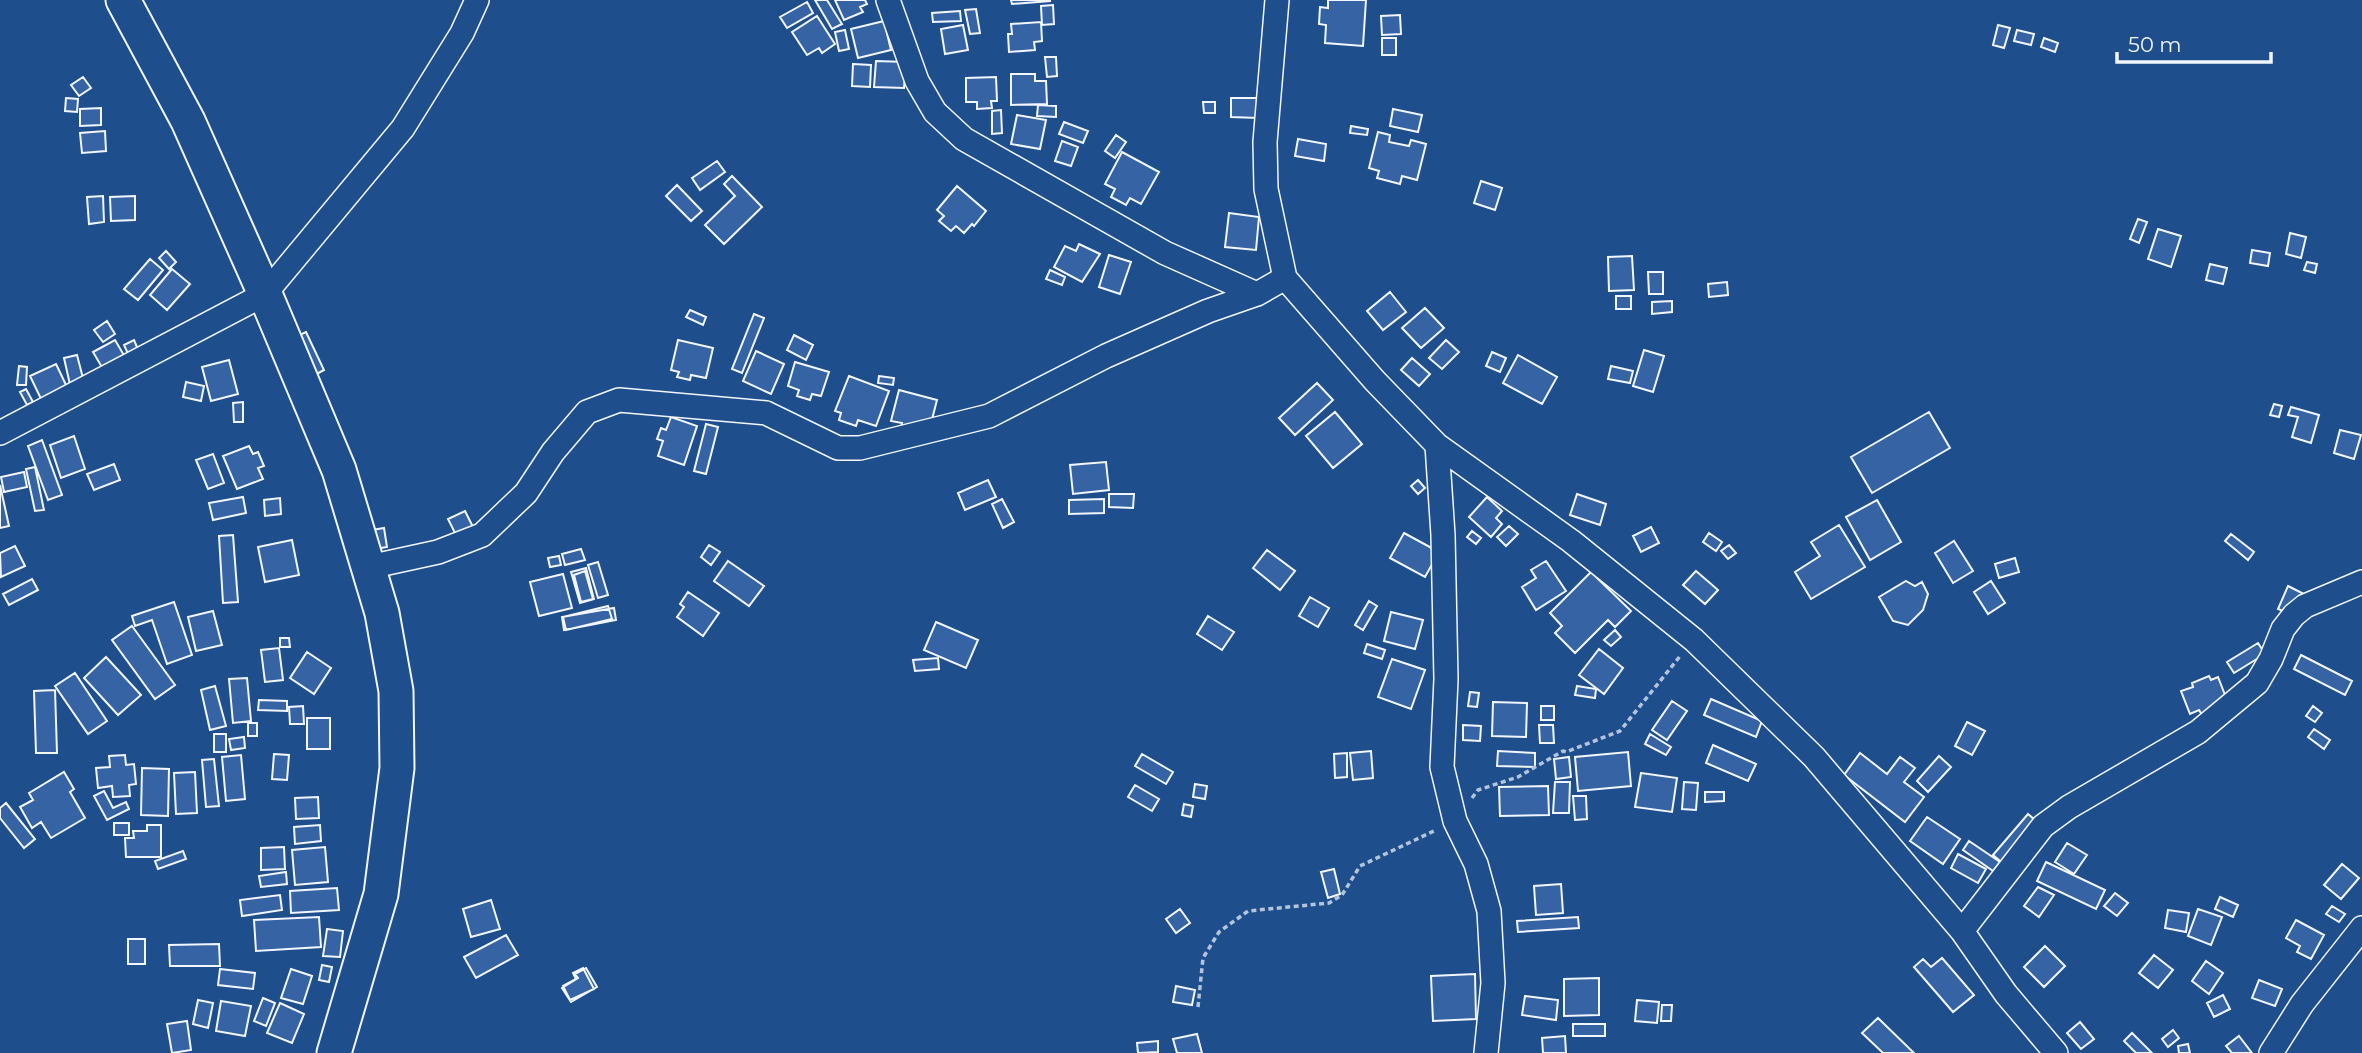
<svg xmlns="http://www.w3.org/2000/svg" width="2362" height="1053" viewBox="0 0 2362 1053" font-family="Montserrat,sans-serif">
<rect width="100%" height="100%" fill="#1f4e8c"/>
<path fill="#3563a3" stroke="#f2f6ff" stroke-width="2" d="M815,0H827L842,24L832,29Z
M835,0H865L867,4L860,7L863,12L844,20Z
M1011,0H1050V1L1012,4Z
M1328,0H1366L1363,46L1325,43L1326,25L1319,24L1320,7L1328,8Z
M807,2L813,13L787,28L780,17Z
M1053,5L1054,24L1042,25L1041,6Z
M976,9L980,33L970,34L965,10Z
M960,11L961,21L933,22L932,13Z
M1400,15L1401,34L1382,35L1381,16Z
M817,16L835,44L822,53L819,48L807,55L792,32Z
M884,21L891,50L858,58L851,29Z
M1041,22L1042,41L1034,42L1035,50L1009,52L1008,34H1012L1011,24Z
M963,25L968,50L945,54L941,29Z
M1998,25L2010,28L2004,48L1993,45Z
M845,30L849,49L839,51L835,32Z
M2017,30L2034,34L2031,45L2014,41Z
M1382,38H1396V55H1382Z
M2044,38L2058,43L2055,52L2041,47Z
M1045,57H1056L1057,76L1047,77Z
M876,61L906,62L904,88L874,87Z
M853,64L871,65L870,87L852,86Z
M1011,74H1035V81H1046L1047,104L1011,105Z
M83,77L91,88L79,96L71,85Z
M996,77L997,101H991L992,108L977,109V102H966V78Z
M66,98L78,99L77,112L65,111Z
M1231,98H1258V118L1231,117Z
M1203,102H1215V113H1204Z
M1038,105L1056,106V117L1037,116Z
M101,108V125L80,126V109Z
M1393,109L1422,115L1418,132L1390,126Z
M1001,110L1002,133L992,134V111Z
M1017,115L1046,120L1040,149L1011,144Z
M1064,122L1088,131L1083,143L1059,134Z
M1351,126L1368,129L1367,135L1350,133Z
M105,131L106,151L82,153L80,133Z
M1378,132L1390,135L1389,142L1409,146L1411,140L1426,144L1417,180L1402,176L1400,184L1377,178L1379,171L1369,168Z
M1116,135L1126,142L1115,158L1105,151Z
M1298,139L1326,144L1324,161L1295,156Z
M1062,141L1078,147L1071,166L1055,161Z
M1122,152L1159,172L1141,204L1130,198L1126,205L1111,197L1115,189L1105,184Z
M717,161L725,172L700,190L692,178Z
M732,176L762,207L724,244L705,225L735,196L724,184Z
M1481,181L1502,188L1495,210L1474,203Z
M677,185L702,211L691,221L666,196Z
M957,186L986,211L974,226L972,224L964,233L956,226L951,231L939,221L944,216L937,210Z
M103,196L104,222L89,224L87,197Z
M135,196V220L111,221L110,197Z
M1229,213L1259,217L1256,250L1225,247Z
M2138,219L2147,222L2139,243L2130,239Z
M2158,229L2181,236L2171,267L2148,259Z
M2290,233L2306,237L2301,258L2286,254Z
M1079,244L1100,254L1082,282L1054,267L1065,246L1076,251Z
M2252,250L2270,253L2268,266L2250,263Z
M166,251L176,262L169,269L159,258Z
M1109,255L1131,262L1120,294L1099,287Z
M1632,256L1634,290L1609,291L1608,257Z
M150,259L163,270L138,300L124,289Z
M2307,262L2317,264L2315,273L2304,270Z
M2210,264L2227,268L2223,284L2206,280Z
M172,269L190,284L167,310L150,295Z
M1050,270L1065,277L1062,285L1046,279Z
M1648,272H1663V294H1649Z
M1727,282L1728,295L1709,297L1708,284Z
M1390,292L1406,312L1383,330L1367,311Z
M1616,296H1631V309H1616Z
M1672,301V312L1652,314V302Z
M1425,308L1444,328L1421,348L1402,328Z
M690,310L706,317L703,325L686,317Z
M754,314L764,318L742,373L732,369Z
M107,321L115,334L103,342L94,330Z
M306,332L324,370L313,376L295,337Z
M794,335L813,345L806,360L787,350Z
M115,340L125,357L103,369L93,352Z
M134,340L139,352L129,356L124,345Z
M678,340L713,348L706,378L691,375L690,380L677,377L679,372L671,370Z
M1446,340L1459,352L1442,369L1429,358Z
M1644,350L1664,356L1653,392L1633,386Z
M756,351L784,364L771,394L743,381Z
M1492,352L1506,358L1500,372L1486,366Z
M77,355L85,386L71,389L64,358Z
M1518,355L1557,377L1542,404L1503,383Z
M1412,358L1430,374L1419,386L1401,370Z
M229,360L238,394L211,401L202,367Z
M795,362L829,372L821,396L812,394L810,400L797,396L799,390L788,386Z
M56,364L68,389L42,401L30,376Z
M19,366L27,367L26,385H17Z
M1611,366L1633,371L1630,383L1608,379Z
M849,376L889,391L876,426L858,420L856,426L839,420L841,413L835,411Z
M879,376L894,378L893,385L878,383Z
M186,382L204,386L201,401L183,397Z
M1317,383L1333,400L1295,435L1279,418Z
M26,389L33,402L27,405L20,392Z
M899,390L937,400L929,431L900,432L902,423L891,421Z
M243,402V422H234L233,403Z
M2274,404L2282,406L2279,417L2270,415Z
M2291,407L2319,415L2311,443L2292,437L2298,417L2288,415Z
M1335,412L1362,444L1333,468L1306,436Z
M1929,412L1950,448L1872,493L1851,457Z
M671,417L697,426L684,465L658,456L663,441L657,439L661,428L666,430Z
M706,424L718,427L706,474L694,471Z
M2340,430L2361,435L2354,459L2334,453Z
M74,436L85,469L61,478L50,445Z
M42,440L62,495L48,500L28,446Z
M249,446L253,454L258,452L264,466L258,468L263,479L237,489L223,456Z
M213,454L224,483L208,489L196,460Z
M1106,462L1109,490L1073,494L1070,465Z
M114,464L120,480L94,490L87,474Z
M35,467L44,510L35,511L26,469Z
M24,472L27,487L4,492L1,477Z
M988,480L996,497L965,510L958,493Z
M1418,480L1425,488L1418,494L1411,486Z
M0,485L9,526L0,528Z
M1109,494H1134L1133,508L1109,507Z
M1577,494L1606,504L1600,525L1570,515Z
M243,497L246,513L213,520L209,503Z
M1487,497L1502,511L1496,518L1502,524L1491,537L1469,517Z
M280,498L281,514L265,516L264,500Z
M1002,499L1014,522L1003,528L992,504Z
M1104,499V513L1069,514V500Z
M1877,500L1901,542L1870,560L1846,517Z
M465,511L475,531L458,539L448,519Z
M1839,525L1865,567L1811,599L1795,572L1820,556L1811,542Z
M1509,526L1518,534L1506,546L1497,537Z
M1651,527L1659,543L1641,552L1633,536Z
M384,528L387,547L375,549L372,530Z
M1472,531L1481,538L1476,544L1467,537Z
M1404,533L1439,552L1425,577L1390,558Z
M1709,533L1722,542L1716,551L1703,542Z
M2231,534L2254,552L2248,560L2225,541Z
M233,535L238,602L223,603L219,536Z
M292,540L299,575L265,582L258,547Z
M1954,541L1973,571L1953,583L1935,553Z
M709,545L720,552L711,565L701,557Z
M1729,545L1736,553L1728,559L1721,551Z
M15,546L25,566L1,577L0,553Z
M581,549L585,560L565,565L562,554Z
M1267,550L1295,571L1280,590L1253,568Z
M559,556L561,565L550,567L548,558Z
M2015,558L2019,572L1999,578L1995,564Z
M728,561L764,586L749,606L714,581Z
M1546,561L1566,591L1536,610L1522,587L1536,578L1531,570Z
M598,562L608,595L598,598L588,565Z
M586,568L594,599L580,603L571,572Z
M585,571L593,599L581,602L574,575Z
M1696,571L1718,590L1705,604L1683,585Z
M1591,572L1631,611L1615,627L1608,620L1575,653L1555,633L1562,626L1550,613Z
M563,574L572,608L539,616L530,582Z
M32,579L38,590L9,605L3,594Z
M1906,581L1915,586L1922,582L1928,594L1923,610L1908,625L1893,621L1879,597Z
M1991,581L2005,603L1988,614L1974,592Z
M2288,586L2302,593L2293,615L2278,609Z
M688,592L719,613L703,636L677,617L684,607L680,604Z
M1310,597L1329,608L1318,627L1299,616Z
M1369,601L1377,606L1363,630L1355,625Z
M174,602L192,655L167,664L152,620L135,626L132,616Z
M608,606L612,619L566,630L563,617Z
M614,608L616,620L564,630L562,617Z
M213,611L222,645L196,651L188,617Z
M1391,612L1423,620L1415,649L1384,641Z
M1208,616L1234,632L1222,650L1197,634Z
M936,622L978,640L966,668L924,650Z
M132,626L175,685L155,699L112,640Z
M1615,630L1621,637L1611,646L1604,640Z
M280,638H289L290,647H280Z
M2258,643L2265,654L2234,673L2227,662Z
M1367,644L1385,650L1382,659L1364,653Z
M279,648L283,680L265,682L261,650Z
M1599,649L1623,668L1604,694L1579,675Z
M307,652L331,668L314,694L290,678Z
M2301,655L2352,681L2345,695L2294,669Z
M106,657L141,695L118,715L84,678Z
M938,658L939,669L915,671L913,660Z
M1392,659L1425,670L1411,709L1378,697Z
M75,673L107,721L88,734L55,686Z
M2209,676L2211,680L2218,677L2227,700L2202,715L2199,710L2190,714L2181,691L2193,687L2192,683Z
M247,678L251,721L233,723L229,679Z
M215,686L226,726L210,730L201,690Z
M1577,686L1596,689L1595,698L1575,695Z
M55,690L57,753H36L34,691Z
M1470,692L1479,693L1477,707L1468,706Z
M1711,699L1762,721L1756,737L1704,715Z
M259,700L287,701V711L258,710Z
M1672,701L1687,711L1667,740L1652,730Z
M1493,702L1527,703L1526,737L1492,736Z
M303,706L304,724H290L289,707Z
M1541,706H1554V720H1541Z
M2313,706L2322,713L2315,722L2306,716Z
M307,718H330V749H307Z
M1967,722L1985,731L1972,755L1955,746Z
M248,723H257V736H248Z
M1463,725L1481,726L1480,741L1463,740Z
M1539,725H1553L1554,743H1540Z
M2314,729L2330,740L2324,749L2308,737Z
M214,734H226V752H214Z
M1650,734L1671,747L1666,755L1645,744Z
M244,737L245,748L231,750L229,739Z
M1713,745L1756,764L1748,781L1706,763Z
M1371,751L1373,778L1353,780L1350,753Z
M1498,751L1535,753V767L1497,766Z
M1628,752L1631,786L1578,791L1575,757Z
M1347,753V777L1335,778L1334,754Z
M1860,753L1887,774L1900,757L1915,768L1904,782L1924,797L1905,822L1844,775Z
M274,754L289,755L287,780L272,779Z
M1142,754L1173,772L1166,784L1135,766Z
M125,755L126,765L134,764L136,784L129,785L130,796L113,797L112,786L98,788L96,768L110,767L109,756Z
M241,755L245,799L226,801L222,757Z
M1939,756L1951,767L1928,792L1917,781Z
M1569,757L1571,777L1556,779L1554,759Z
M214,759L219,806L206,807L202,760Z
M142,768L169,769L168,816L141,815Z
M64,772L74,789L70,792L85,818L51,838L41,822L32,828L20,807L33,800L29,793Z
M195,772L197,813L176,814L174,773Z
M1641,773L1677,778L1672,812L1635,807Z
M1555,782H1570L1569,813H1553Z
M1684,782L1698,783L1696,810L1682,809Z
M1195,784L1207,786L1205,799L1193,797Z
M1135,785L1159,799L1152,811L1128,797Z
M1548,786L1549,815L1500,816L1499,787Z
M104,791L113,808L126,802L129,809L107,820L94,796Z
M1705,792H1724V801L1705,802Z
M1573,796H1586L1587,819L1575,820Z
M318,797L319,818L296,819L295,798Z
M6,803L35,839L24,848L0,818V808Z
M1184,804L1193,806L1191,817L1182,815Z
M2028,814L2041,825L2006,866L1993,855Z
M1927,817L1960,839L1943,864L1910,841Z
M114,823H129V835H114Z
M147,825H161V857H126L125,838H134L133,831H147Z
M320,825L321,841L295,844L294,827Z
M1969,841L2000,862L1993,871L1963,850Z
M2067,843L2087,855L2074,874L2055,862Z
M284,847L285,869L261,870V848Z
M325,847L328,882L295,885L292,850Z
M183,851L186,859L158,869L155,861Z
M1958,854L1986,869L1978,883L1951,868Z
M2046,862L2105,890L2096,909L2037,881Z
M2342,864L2359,878L2341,899L2324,885Z
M1334,869L1340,894L1328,898L1321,872Z
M286,872L287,884L261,887L259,876Z
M1561,884L1563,913L1536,915L1534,886Z
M2038,887L2054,895L2039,917L2024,906Z
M337,888L339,910L291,913L290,891Z
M2115,893L2128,903L2117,916L2104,906Z
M280,895L282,910L242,916L240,900Z
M2220,897L2238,905L2233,917L2215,909Z
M491,900L500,929L471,937L463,909Z
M2332,906L2345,914L2339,922L2326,914Z
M1180,909L1190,923L1176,933L1166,919Z
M2198,909L2222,917L2211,945L2188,936Z
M2168,910L2189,913L2186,932L2165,928Z
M319,917L321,947L256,951L254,920Z
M1578,917L1579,928L1518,932L1517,921Z
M2296,920L2324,935L2311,959L2297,952L2300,946L2286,938Z
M327,929L343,931L340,957L323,956Z
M506,935L518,955L476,978L464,957Z
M128,939H145V964H128Z
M219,944L220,966H170L169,945Z
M2045,946L2065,966L2044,987L2024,967Z
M2154,955L2173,970L2158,988L2139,973Z
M1942,958L1974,995L1953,1012L1914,967L1923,959L1931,967Z
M2206,961L2223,973L2209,994L2192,981Z
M322,965L332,967L329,982L319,980Z
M583,968L594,989L570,1000L563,986L576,979L573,973Z
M586,968L597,987L571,1002L562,988L578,978L575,974Z
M220,969L255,973L253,989L218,985Z
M291,969L312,976L303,1004L281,998Z
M1475,974L1476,1019L1433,1021L1431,976Z
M1599,978V1015L1564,1016V979Z
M2259,980L2282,989L2275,1006L2252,998Z
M1176,986L1195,990L1192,1005L1173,1002Z
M2223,995L2230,1009L2214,1017L2207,1003Z
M1525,996L1558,1000L1556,1020L1522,1015Z
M263,998L275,1003L266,1026L254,1021Z
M198,1000L213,1003L208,1028L193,1024Z
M1637,1000L1659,1002L1657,1023L1635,1021Z
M221,1001L251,1006L245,1036L216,1031Z
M280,1003L304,1014L292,1043L267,1033Z
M1662,1005H1672L1671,1021H1661Z
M1878,1018L1914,1053H1883L1862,1033Z
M187,1021L191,1050L172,1053L167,1024Z
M2080,1022L2094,1039L2081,1049L2067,1033Z
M1573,1024H1605V1036H1573Z
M2173,1030L2179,1038L2168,1047L2162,1039Z
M2132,1033L2152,1053H2136L2124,1041Z
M1197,1034L1202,1053H1177L1173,1039Z
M1565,1036L1566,1053H1543L1542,1038Z
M2239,1036L2252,1053H2232L2226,1046Z
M1158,1041V1052L1138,1053L1137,1043Z
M2188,1044L2190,1053H2179L2178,1046Z"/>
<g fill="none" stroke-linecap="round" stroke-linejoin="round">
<defs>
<path id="minor" d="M888,0L917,81L935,112L964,139L1165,253L1257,294
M1277,0L1265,142L1266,189L1285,278L1375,381L1437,445L1571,541L1694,640L1814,757L1962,931L2006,994L2056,1053
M0,433L265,294L403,128L462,33L477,0
M1437,445L1443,535L1446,679L1442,767L1455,821L1476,864L1489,911L1493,983L1486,1053
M369,567L438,552L482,535L526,493L553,452L587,412L619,400L766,413L838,448H860L989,416L1106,356L1208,311L1257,294L1285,278
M1962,931L2043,826L2069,807L2198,732L2257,683L2271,659L2283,629L2294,615L2305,606L2362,582
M2271,1053L2302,1004L2362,928"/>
<path id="highway" d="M123,0L188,121L265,294L339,470L382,613L396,691L397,768L381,894L334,1053"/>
</defs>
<use href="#minor" stroke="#f2f6ff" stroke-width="26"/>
<use href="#highway" stroke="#f2f6ff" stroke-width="37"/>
<path stroke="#b3c4dc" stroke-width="3.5" stroke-dasharray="5 3.5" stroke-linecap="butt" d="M1472,798L1478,790L1518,777L1563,751L1566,752L1620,731L1681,655
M1198,1007L1203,958L1219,932L1248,911L1329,903L1342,895L1360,866L1436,830"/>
<use href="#minor" stroke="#1f4e8c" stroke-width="23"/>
<use href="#highway" stroke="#1f4e8c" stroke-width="33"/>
</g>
<path d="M2117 52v10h154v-10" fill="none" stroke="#f2f6ff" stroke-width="3.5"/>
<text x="2128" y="52" font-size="21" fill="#f2f6ff" stroke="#1f4e8c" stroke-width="5" paint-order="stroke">50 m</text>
</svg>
